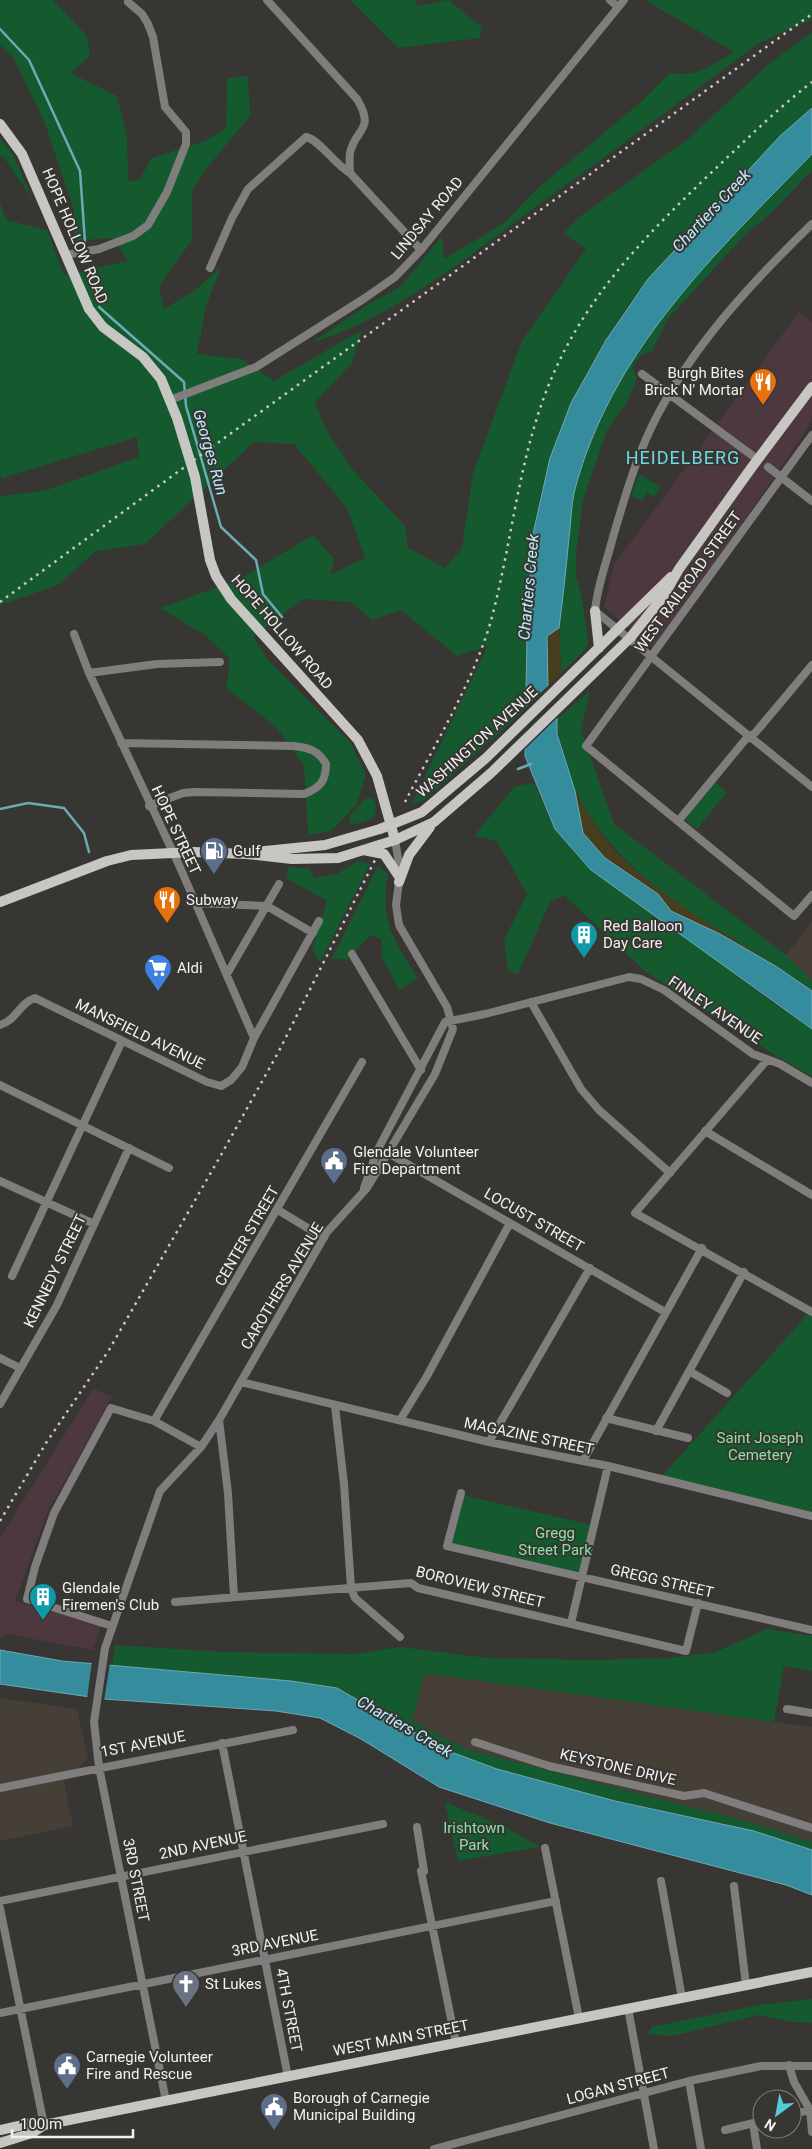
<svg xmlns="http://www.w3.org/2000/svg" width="812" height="2149" viewBox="0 0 812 2149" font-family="Roboto,sans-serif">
<rect width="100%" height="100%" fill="#383633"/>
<path fill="#4c383e" d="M799,312L812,323V417L806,431L654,650L604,607L614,565Z
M93,1389L112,1396L47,1513L15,1601L101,1625L93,1650L7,1634L0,1638V1538Z"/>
<path fill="#463f37" d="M812,921V991L777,967Z
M423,1673L812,1727V1842L753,1823L469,1750L412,1721Z
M0,1698L77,1709L88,1759L64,1782L73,1826L0,1841Z"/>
<path fill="#155a2e" d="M0,0H53L87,36L90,56L70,73L117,96L127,136L128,181L139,180L152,158L205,141L226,128L227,78L248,76L250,116L207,168L192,191V240L159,286L164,309L194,291L221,267L206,306L197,354L241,359L274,381L362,330L352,363L315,402L324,426L352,469L405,526L408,548L445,568L462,548L473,473L522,341L586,249L564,233L578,218L688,139L770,63L812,32V108C777,139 746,173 714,207C692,230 670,253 650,277C588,353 546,442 532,539C525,595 526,653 526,709L423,801L412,803L488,646L457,656L401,610L372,620L351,602L303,599L253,637L268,660L350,742L366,774L356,805L331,831L308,835L304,766L276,727L226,688L230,659L205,635L160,608L240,579L313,535L334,559L330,575L365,558L347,508L294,444L254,442L145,544L96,551L58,585L0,605V496L44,491L139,457L137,437L2,478L0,473V203L6,220L47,230L64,275L128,261L112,238L73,241L74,210L44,121L13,57L0,45Z
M350,0H415L417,6L448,0L482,27L480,38L398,48Z
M645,0H812V19L759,43C684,99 609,154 533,209C468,257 389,320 311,343L372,302L400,287L442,236L444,259L504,223L539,187L641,102L670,73C696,78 712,65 734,52Z
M0,139L11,151L33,200L3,156H0Z
M812,153V170L774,210L742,238L667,320L652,351L641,355L632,367L637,378L626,404L607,430L583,500L576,554V576L581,593L588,641L586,649L561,673L557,568L570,488L599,411L637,340L700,267Z
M639,474L661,487L654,497L647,493L642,501L631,495Z
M590,691L581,730L614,824L786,955L812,981V990C727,934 625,887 576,793C571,784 569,773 566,764C562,748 557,735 557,719Z
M715,782L727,792L697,829L685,820Z
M534,783L555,829L761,994L812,1029V1076L778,1057L646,972L564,895L550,902L518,974L508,971L504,940L527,894L497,841L474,836L515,786Z
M373,798C382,820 369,821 350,825V816L365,799Z
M358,861L370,864L320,962L312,949L327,901L286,878L289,867L309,868L314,878L337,874Z
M378,866L388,874C379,920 394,941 418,978L399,990L382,957L381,939L370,935L347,960L332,958Z
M808,1314L812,1317V1512L662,1476Z
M463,1495L591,1525L580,1573L451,1543Z
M766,1629L812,1636V1671L784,1666L774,1722L424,1673L412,1721L469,1750L753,1823L812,1842V1850L754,1831L615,1801L497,1769L443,1749L337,1688L112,1666L115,1645L223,1652L355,1654L400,1647L488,1658L593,1660L671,1658L716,1652Z
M445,1802L507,1828L540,1847L458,1861Z
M812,1999V2023L794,2022L758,2015L673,2036L647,2034L652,2027L759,2005Z"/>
<path fill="#463e1e" d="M559,628L561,673L548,686L547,636Z
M575,791C588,814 602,838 621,857C667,901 724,932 777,967L720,934L670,911L658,894L605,858L583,833Z"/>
<path fill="#348c9d" stroke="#6daab6" d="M812,108V154C714,255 610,352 574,493C571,507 571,523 569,538C566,568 563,598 559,628L547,636L548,686L557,719V734L575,791L583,833L605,858L658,894L671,911L720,934L777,967L812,991V1029L591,870L555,829L525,756L527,634L532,538L550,458L571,403L606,340L648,279L780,136Z
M0,1650L62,1661L291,1681L337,1688L443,1749L497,1769L615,1801L754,1831L812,1850V1895L786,1885L550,1823L439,1787L361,1739L320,1718L276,1711L104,1699L0,1684Z"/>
<path fill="#383633" d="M551,683L559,716L523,751V710Z
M92,1661L110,1663L104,1701L87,1699Z"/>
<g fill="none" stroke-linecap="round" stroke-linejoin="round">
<path stroke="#6daab6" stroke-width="2.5" d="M0,29L29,60L80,171L85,242
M99,307L184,382L186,406L221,527L256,560L263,594L282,617
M518,769L531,764
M0,809L28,803L64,808L84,833L89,852"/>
<path stroke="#7f7e7d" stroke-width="8" d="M267,0L357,99C376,131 355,128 350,153C349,159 350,166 350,173L421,250
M610,0L618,7
M812,224C751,283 690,348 652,426C635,461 624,500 613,537C607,561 597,586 595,611L812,787
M65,255L99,249L133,236L148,225L167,192L186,144V132L165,107L153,37L148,24L142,14L128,2
M210,268L232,218L248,189L306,137C320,140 334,164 350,173
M642,374L757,459
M170,400L256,367L365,298L395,277L421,250L624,0
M812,435L586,746L794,916L812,895
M768,467L812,501
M74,634L89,673L179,865L254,1038
M89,673L157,664L220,662
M121,743L294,746C309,748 318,750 326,764C326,781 320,788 304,794L195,792L183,793L149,806
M679,820L745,740L755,733L812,665
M195,903L267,906L313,933
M352,954L421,1070
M227,974L279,884
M531,1002L581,1089L599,1110L670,1173
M0,1025C17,1020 19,1003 35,998L207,1082L221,1086L231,1080L242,1067L254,1038L319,921
M767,1060L635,1213L812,1312
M0,1085L169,1168
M705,1131L812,1195
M388,1153L665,1312
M0,1181L94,1224
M364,1188L377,1151L445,1022L485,1014L629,977L641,979L664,990L753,1054L780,1064L812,1083
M278,1210L324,1238
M12,1276L122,1041
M0,1358L20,1368
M689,1371L727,1393
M241,1382L489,1442L608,1466L812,1516
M0,1404L57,1305L129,1148
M335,1406L344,1484L351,1588L355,1598L400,1637
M606,1418L688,1438
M219,1420L228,1493L234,1596
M400,1420L427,1376L510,1223
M154,1421L362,1062
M656,1431L744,1272
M489,1442L590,1268
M583,1461L702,1248
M461,1493L447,1546L812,1630
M175,1602L411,1583L418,1588L686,1651L698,1603
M571,1623L608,1466
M112,1626L27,1599L35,1567L54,1513L111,1408L154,1421L201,1447
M787,1709L812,1713
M475,1742L549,1766L684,1796L704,1793L812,1828
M222,1743L288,2077
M0,1788L293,1730
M417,1827L424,1871
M545,1848L579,2018
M421,1871L456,2043
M661,1881L682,1998
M734,1886L746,1985
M0,1901L383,1824
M0,1908L44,2125
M628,2008L654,2149
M0,2013L556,1901
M789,2065L794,2082L810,2110L812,2132
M689,2081L701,2149
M166,2101L99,1767L94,1722L105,1648L160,1491L201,1447L219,1420L327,1232L367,1188L435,1074L453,1029L447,1007L399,925L396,905L399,882V864L395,840
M792,2114L810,2110
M753,2123L757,2149
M725,2130L762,2121
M434,2149L689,2081L761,2066H812"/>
<path stroke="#c8c6c3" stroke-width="10" d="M0,124L22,154L89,309L103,327L143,357L161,379L177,418L195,477L210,560L216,576L231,599L358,740L377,776L395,840
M595,611L599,648
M363,850L384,854L398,875
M255,852L325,845L380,829L422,812L486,758L671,577
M399,882L409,855L430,827
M0,902L107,861L131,855L194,852L247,854L292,859L338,858L395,840L434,822L491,773L630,638L663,597L679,569L752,467L812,387
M0,2130L32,2123L44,2125
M0,2143L32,2133L44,2125L812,1972"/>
<path stroke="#cbcac8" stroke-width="2.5" stroke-dasharray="2.5 5" stroke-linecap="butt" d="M0,602L205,452L812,14
M405,802C435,744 475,679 492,617C513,537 519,454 552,377C588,293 649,232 714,170C746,140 777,109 812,82
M0,1521L46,1443L109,1350L221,1155L279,1051L375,860"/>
</g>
<defs>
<symbol id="restaurant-pin" viewBox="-11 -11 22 30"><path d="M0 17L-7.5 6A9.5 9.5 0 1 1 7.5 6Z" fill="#e8710a" stroke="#383633"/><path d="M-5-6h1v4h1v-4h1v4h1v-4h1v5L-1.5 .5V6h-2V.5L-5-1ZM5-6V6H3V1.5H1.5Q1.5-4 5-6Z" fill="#fff"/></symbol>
<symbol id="fuel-pin" viewBox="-11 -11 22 30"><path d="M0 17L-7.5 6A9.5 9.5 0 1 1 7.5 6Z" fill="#5c6f8a" stroke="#383633"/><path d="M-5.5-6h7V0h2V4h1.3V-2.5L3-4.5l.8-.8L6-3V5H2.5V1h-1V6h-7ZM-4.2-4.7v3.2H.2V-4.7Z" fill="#fff"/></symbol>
<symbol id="building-pin" viewBox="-11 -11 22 30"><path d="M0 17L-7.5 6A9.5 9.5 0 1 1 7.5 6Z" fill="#0f9aa8" stroke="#383633"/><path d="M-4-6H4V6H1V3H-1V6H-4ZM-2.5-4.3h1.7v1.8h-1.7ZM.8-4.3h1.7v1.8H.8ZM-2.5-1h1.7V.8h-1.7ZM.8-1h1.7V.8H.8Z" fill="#fff"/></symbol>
<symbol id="supermarket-pin" viewBox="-11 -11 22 30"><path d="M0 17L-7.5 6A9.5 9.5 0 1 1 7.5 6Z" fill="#3f7fe0" stroke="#383633"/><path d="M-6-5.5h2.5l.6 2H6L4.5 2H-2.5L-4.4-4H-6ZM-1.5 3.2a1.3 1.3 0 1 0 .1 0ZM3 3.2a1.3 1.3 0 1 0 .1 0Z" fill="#fff"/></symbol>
<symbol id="civic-pin" viewBox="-11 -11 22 30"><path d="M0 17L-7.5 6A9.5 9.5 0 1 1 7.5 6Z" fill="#5c6f8a" stroke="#383633"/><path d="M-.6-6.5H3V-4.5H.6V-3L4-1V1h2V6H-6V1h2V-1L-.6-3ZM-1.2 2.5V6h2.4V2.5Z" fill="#fff"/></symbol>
<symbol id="church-pin" viewBox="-11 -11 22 30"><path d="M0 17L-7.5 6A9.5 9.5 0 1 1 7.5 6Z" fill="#6b7280" stroke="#383633"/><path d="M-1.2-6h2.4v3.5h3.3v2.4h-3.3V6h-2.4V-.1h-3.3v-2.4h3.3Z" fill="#fff"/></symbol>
</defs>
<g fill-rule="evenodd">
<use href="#restaurant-pin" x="747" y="366" width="32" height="43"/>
<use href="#fuel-pin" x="198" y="835" width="32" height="43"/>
<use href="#restaurant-pin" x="151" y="884" width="32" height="43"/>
<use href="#building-pin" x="568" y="919" width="32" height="43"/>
<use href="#supermarket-pin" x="142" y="952" width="32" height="43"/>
<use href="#civic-pin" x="318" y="1145" width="32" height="43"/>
<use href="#building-pin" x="27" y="1581" width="32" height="43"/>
<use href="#church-pin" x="170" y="1968" width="32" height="43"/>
<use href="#civic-pin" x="51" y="2050" width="32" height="43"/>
<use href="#civic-pin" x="258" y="2091" width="32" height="43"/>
</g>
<g text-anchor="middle" stroke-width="4" stroke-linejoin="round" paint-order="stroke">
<g font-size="15" fill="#f2f1ef" stroke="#383633">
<text transform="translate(427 218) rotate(-50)" y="5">LINDSAY ROAD</text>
<text transform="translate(75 236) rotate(67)" y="5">HOPE HOLLOW ROAD</text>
<text transform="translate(688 582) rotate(-54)" y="5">WEST RAILROAD STREET</text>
<text transform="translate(282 632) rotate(49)" y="5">HOPE HOLLOW ROAD</text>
<text transform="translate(477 742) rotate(-42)" y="5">WASHINGTON AVENUE</text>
<text transform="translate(176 830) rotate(65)" y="5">HOPE STREET</text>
<text transform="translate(715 1010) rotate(34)" y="5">FINLEY AVENUE</text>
<text transform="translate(140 1034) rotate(26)" y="5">MANSFIELD AVENUE</text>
<text transform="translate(534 1220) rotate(30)" y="5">LOCUST STREET</text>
<text transform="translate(247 1236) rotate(-60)" y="5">CENTER STREET</text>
<text transform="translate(55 1271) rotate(-64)" y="5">KENNEDY STREET</text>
<text transform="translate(282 1286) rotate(-59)" y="5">CAROTHERS AVENUE</text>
<text transform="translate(529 1436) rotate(12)" y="5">MAGAZINE STREET</text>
<text transform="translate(662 1581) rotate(13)" y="5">GREGG STREET</text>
<text transform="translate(480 1587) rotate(14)" y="5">BOROVIEW STREET</text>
<text transform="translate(143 1744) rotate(-11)" y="5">1ST AVENUE</text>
<text transform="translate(618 1767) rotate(13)" y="5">KEYSTONE DRIVE</text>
<text transform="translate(203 1845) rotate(-12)" y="5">2ND AVENUE</text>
<text transform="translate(136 1880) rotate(79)" y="5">3RD STREET</text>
<text transform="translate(275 1943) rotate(-11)" y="5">3RD AVENUE</text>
<text transform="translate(289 2010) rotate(79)" y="5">4TH STREET</text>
<text transform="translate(401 2038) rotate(-11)" y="5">WEST MAIN STREET</text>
<text transform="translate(618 2086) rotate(-15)" y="5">LOGAN STREET</text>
</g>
<g font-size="15" fill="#f2f1ef" stroke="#383633" text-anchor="start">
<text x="744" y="378" text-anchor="end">Burgh Bites<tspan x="744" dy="17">Brick N' Mortar</tspan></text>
<text x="233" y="856">Gulf</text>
<text x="186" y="905">Subway</text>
<text x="603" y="931">Red Balloon<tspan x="603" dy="17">Day Care</tspan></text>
<text x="177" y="973">Aldi</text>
<text x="353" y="1157">Glendale Volunteer<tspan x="353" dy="17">Fire Department</tspan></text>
<text x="62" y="1593">Glendale<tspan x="62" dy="17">Firemen's Club</tspan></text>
<text x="205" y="1989">St Lukes</text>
<text x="86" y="2062">Carnegie Volunteer<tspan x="86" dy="17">Fire and Rescue</tspan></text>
<text x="293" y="2103">Borough of Carnegie<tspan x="293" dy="17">Municipal Building</tspan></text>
</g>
<g font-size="15" fill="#85e79f" stroke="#383633">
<text x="760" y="1443">Saint Joseph<tspan x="760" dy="17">Cemetery</tspan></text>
<text x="555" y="1538">Gregg<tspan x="555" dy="17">Street Park</tspan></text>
<text x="474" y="1833">Irishtown<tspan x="474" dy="17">Park</tspan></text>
</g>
<g font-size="16" font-style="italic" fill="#bbeef9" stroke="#383633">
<text transform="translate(711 210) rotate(-47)" y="6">Chartiers Creek</text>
<text transform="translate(211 452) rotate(74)" y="6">Georges Run</text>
<text transform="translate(528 587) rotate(-85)" y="6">Chartiers Creek</text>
<text transform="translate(405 1726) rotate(30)" y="6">Chartiers Creek</text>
</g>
<g font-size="18" letter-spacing="1" fill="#6cd8e1" stroke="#383633">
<text x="683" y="464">HEIDELBERG</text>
</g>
</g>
<g transform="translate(777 2114) rotate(212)"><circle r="24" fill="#383633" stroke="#82817e"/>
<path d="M0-4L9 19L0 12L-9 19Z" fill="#52ccd6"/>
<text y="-8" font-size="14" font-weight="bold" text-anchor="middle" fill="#f2f1ef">N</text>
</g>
<path d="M12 2129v8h121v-8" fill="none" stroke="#f2f1ef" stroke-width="2.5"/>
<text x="20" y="2129" font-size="15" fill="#f2f1ef" stroke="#383633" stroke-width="4" paint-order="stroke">100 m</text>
</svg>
